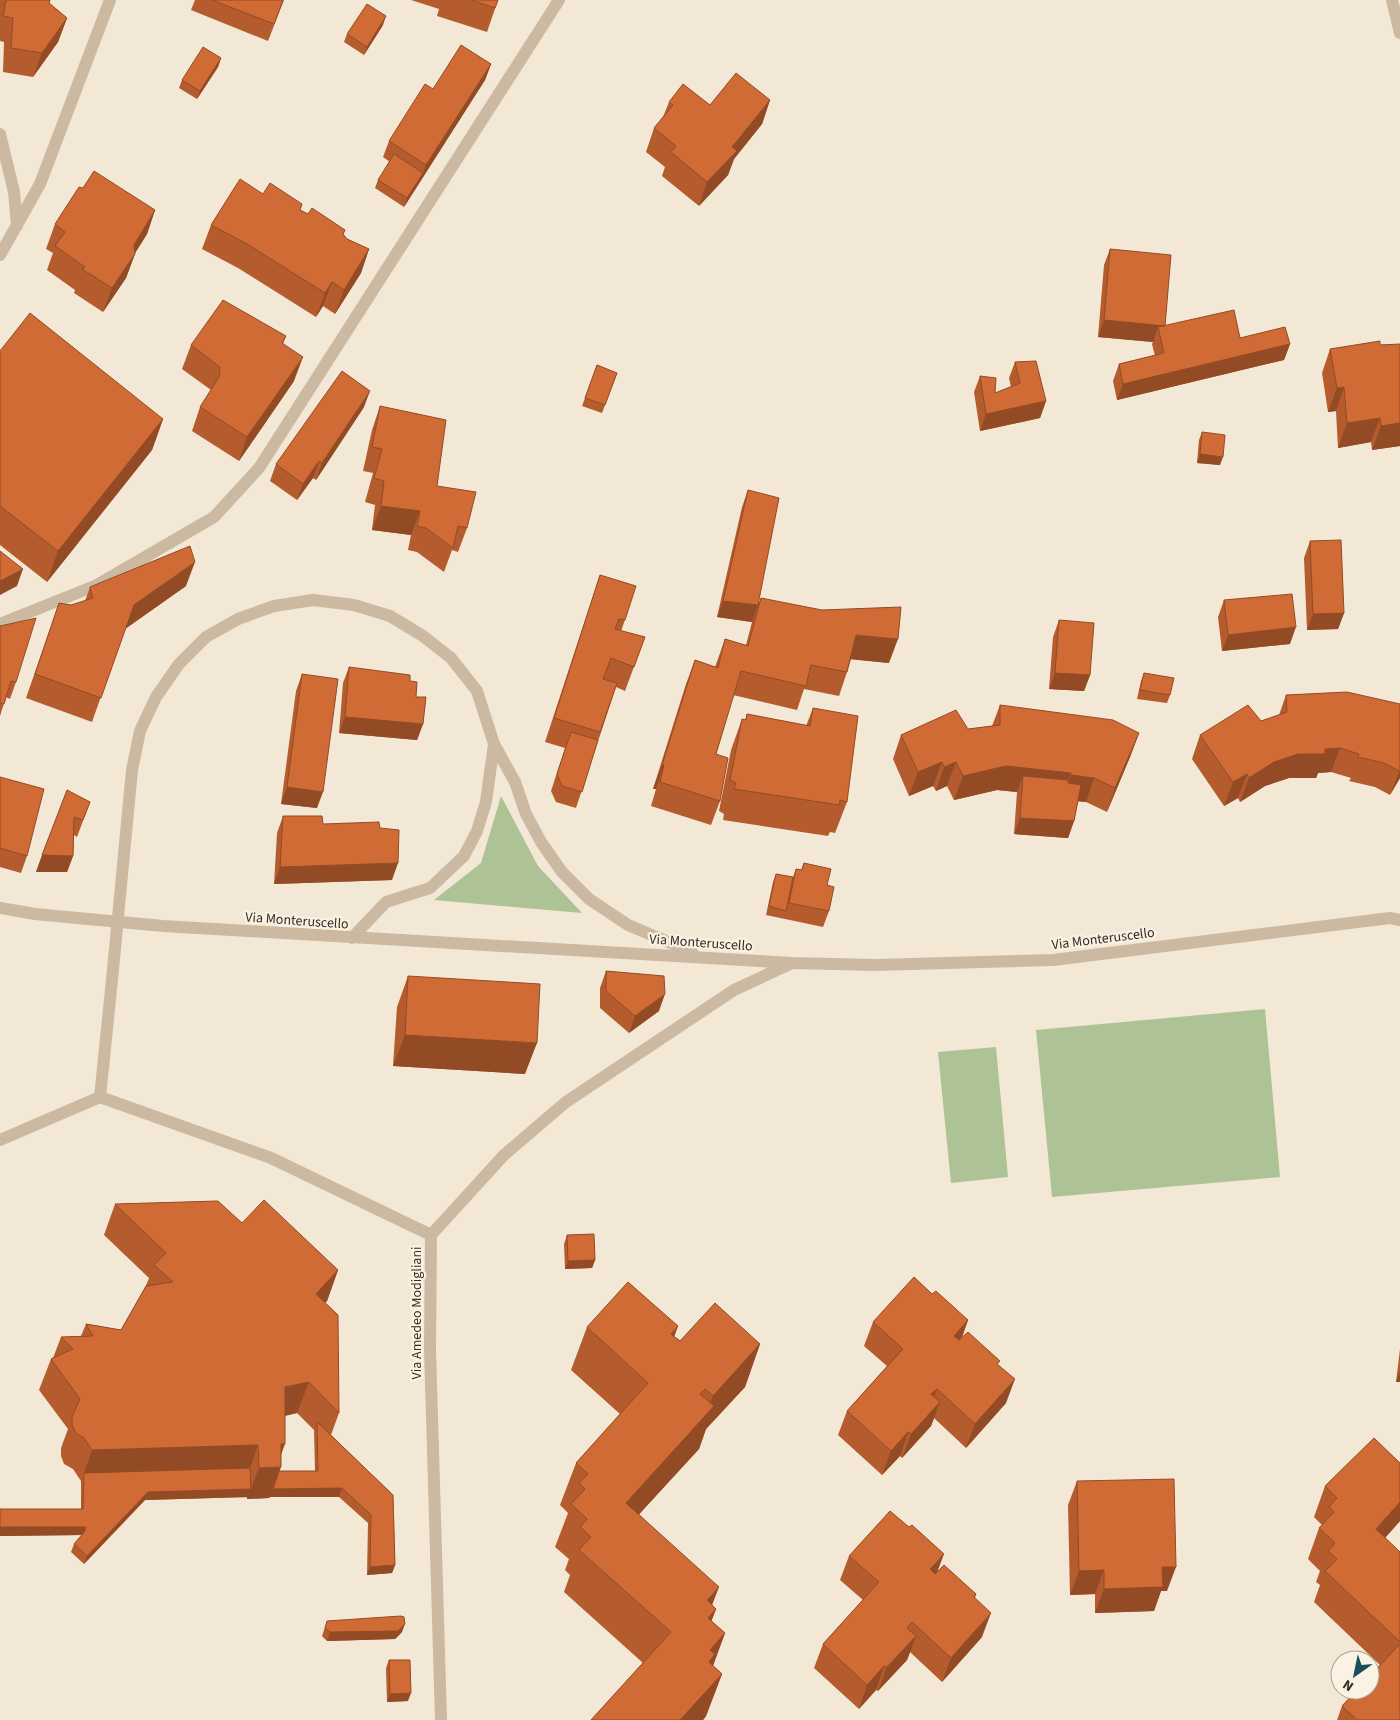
<svg xmlns="http://www.w3.org/2000/svg" width="1400" height="1720" viewBox="0 0 1400 1720" font-family="'Source Sans 3',sans-serif">
<rect width="100%" height="100%" fill="#f3e8d5"/>
<path fill="#aec395" d="M501,796L538,866L582,913L434,900L481,863Z
M1265,1009L1280,1177L1052,1197L1036,1030Z
M996,1047L1008,1177L951,1183L938,1052Z"/>
<g fill="none" stroke-linecap="round" stroke-linejoin="round">
<path stroke="#cbb9a1" stroke-width="12" d="M1392,0L1400,33
M0,134L14,192L17,226
M0,255L40,184L110,0
M0,624L97,585L214,517L259,468L559,0
M477,691L494,744L515,782L526,814L541,842L562,872L589,899L628,925L692,952
M0,908L35,914L163,926L792,963L875,965L1053,960L1390,918L1400,920
M352,938L386,902L430,888L464,856L477,831L486,802L494,744
M100,1097L271,1158L431,1235
M100,1097L112,980
M0,1140L100,1097
M431,1235L430,1349L441,1720
M431,1235L504,1155L566,1102L734,990L792,963"/>
<path stroke="#cbb9a1" stroke-width="12" d="M112,980L132,770L140,731L156,697L179,664L206,637L238,619L274,606L313,600L354,605L390,616L423,636L451,658L477,691"/>
</g>
<path fill="#b45c2e" fill-rule="evenodd" d="M0,0H50L49,3L67,18L58,42L33,77L3,72L4,42L0,41Z
M195,0H284L268,41L191,10Z
M411,0H498L487,32L437,16L439,9Z
M383,25L364,55L344,42L347,34Z
M221,58L218,67L197,99L179,88L182,80Z
M491,64L485,80L404,207L375,188L378,180L390,162L383,157L389,141L433,89Z
M770,100L762,124L734,159L728,175L699,206L662,176L665,167L646,152L654,128L663,117L669,102L710,105Z
M263,194L300,210L308,214L345,230L343,235L347,239L369,249L361,273L335,314L323,306L316,317L238,268L202,249L211,225Z
M155,210L147,234L135,253L126,278L103,312L74,293L75,290L47,270L53,253L46,249L55,224Z
M1110,249L1165,326L1240,338L1290,344L1284,360L1117,400L1113,381L1119,364L1155,356L1152,344L1153,342L1098,337L1104,265Z
M286,336L283,344L294,381L239,461L192,431L200,407L211,390L182,369L191,345Z
M1400,344V446L1372,450L1371,442L1338,448L1336,411L1328,412L1322,373L1330,349L1380,345Z
M0,351L163,419L152,450L47,582L0,545Z
M1015,362L1046,401L1040,418L980,431L974,392L980,376L995,393L1011,387L1009,378Z
M597,365L617,373L602,413L582,406Z
M380,406L467,528L458,552L452,550L444,572L417,552L408,550L411,535L372,530L375,505L365,502L373,473L363,471L372,430Z
M364,407L316,480L313,478L297,500L270,481L276,464Z
M1202,432L1220,465L1197,463L1199,440Z
M748,490L758,605L761,598L889,663L851,659L847,672L839,696L804,689L797,710L733,695L716,754L720,801L711,825L651,806L656,789H653L686,684L695,660L715,667L725,639L746,645L752,622L717,617L742,507Z
M1310,541L1344,613L1338,629L1307,630L1304,558Z
M600,575L625,620L621,631L645,637L625,691L616,687L576,808L556,802L551,791L565,748L545,742L592,599Z
M186,586L125,629L92,722L26,698L59,603L71,605L85,601L90,587Z
M1224,600L1290,644L1222,651L1218,617Z
M1059,620L1090,675L1084,691L1049,689L1053,637Z
M0,626L16,682L10,699L6,697L0,716Z
M349,667L410,681L416,697L423,724L417,740L339,733L343,683Z
M1144,673L1170,695L1167,703L1137,699L1141,681Z
M302,674L317,808L281,804L296,691Z
M1286,695L1400,704V778L1390,795L1375,787L1349,781L1351,778L1331,772L1318,773L1316,778H1289L1265,786L1240,802L1238,798L1224,806L1192,759L1200,735L1261,721L1279,715Z
M1000,705L1139,733L1130,757L1107,812L1086,802L1078,801L1074,821L1068,838L1014,834L1017,792L997,790L954,800L947,786L936,791L933,786L909,796L893,759L901,735L968,729L992,726Z
M813,708L847,802L835,833L830,832L828,836L723,820L724,814L719,811L731,750L742,719L745,720L747,714L806,726Z
M0,777L27,856L21,873L0,867Z
M67,790L90,802L77,837L74,835L73,856L67,872H36Z
M283,816L323,824L392,880L274,884L277,833Z
M804,863L827,885L829,911L823,927L766,915L773,882L776,874L793,877L796,869L801,870Z
M606,971L659,1011L629,1033L600,1008V988Z
M408,976L525,1074L393,1066L397,1007Z
M115,1204L242,1223L338,1270L327,1301L325,1303L339,1413L331,1435L393,1495L395,1565L392,1573L367,1575L368,1523L339,1497H270L269,1498L247,1499V1497L145,1500L84,1564L71,1552L74,1544L82,1535L0,1536V1509H81V1481L73,1469L64,1464L61,1456V1448L68,1429L39,1390L51,1359L53,1358L61,1337L81,1336L86,1324L121,1330L145,1288L149,1278L104,1235ZM297,1413L314,1430L315,1471H279L285,1416Z
M567,1235L595,1260L592,1268L565,1269L564,1244Z
M932,1294L968,1320L962,1338L998,1364L1006,1403L966,1448L934,1418L931,1426L902,1458L900,1456L882,1475L838,1435L847,1411L887,1366L864,1346L873,1322Z
M587,1327L675,1337L680,1341L760,1344L745,1387L706,1429L699,1449L639,1514L712,1606L716,1609L711,1621L725,1633L713,1666L722,1674L706,1716L703,1720H591L643,1663L564,1592L570,1575L565,1570L569,1559L555,1547L568,1513L560,1505L576,1463L620,1414L571,1370Z
M1400,1349V1382H1396Z
M1077,1481L1167,1591H1161L1154,1611L1095,1613V1594L1070,1595L1068,1505Z
M1325,1486L1400,1521L1385,1538L1400,1552V1720H1337L1342,1706L1380,1665L1314,1602L1320,1585L1316,1582L1320,1571L1308,1559L1319,1528L1322,1525L1314,1517Z
M849,1556L938,1571L976,1594L975,1598L982,1637L942,1682L910,1652L907,1660L878,1691L876,1690L859,1709L814,1668L823,1644L863,1600L840,1580Z
M327,1621L402,1632L395,1639L327,1641L322,1636Z
M389,1660L408,1701L387,1702L386,1668Z"/>
<path fill="#924b25" d="M386,16L383,25L364,55L367,47Z
M67,18L58,42L33,77L42,53Z
M221,58L218,67L197,99L200,91Z
M491,64L485,80L404,207L407,198L423,173L426,165Z
M770,100L762,124L734,159L728,175L699,206L707,182L732,147Z
M155,210L147,234L132,258L135,254L126,278L103,312L112,288L134,245Z
M369,249L361,273L335,314L344,290Z
M332,282L323,306L316,317L325,293Z
M1104,320L1165,326L1158,327L1153,342L1098,337Z
M1290,344L1284,360L1117,400L1123,384Z
M303,357L294,381L239,461L247,437Z
M1344,387L1336,411L1328,412L1337,388Z
M370,391L364,407L316,480L322,463Z
M1046,401L1040,418L980,431L986,414Z
M1380,418L1371,442L1338,448L1347,423Z
M163,419L152,450L47,582L58,551Z
M1400,423V446L1372,450L1381,426Z
M1200,454L1223,457L1220,465L1197,463Z
M319,461L313,478L297,500L303,484Z
M381,506L420,511L411,535L372,530Z
M195,562L186,586L125,629L134,605Z
M23,569L17,586L0,595V581Z
M723,601L758,605L752,622L717,617Z
M1344,613L1338,629L1307,630L1313,614Z
M1296,627L1290,644L1222,651L1228,635Z
M856,635L898,639L889,663L848,659Z
M1055,673L1090,675L1084,691L1049,689Z
M345,717L423,724L417,740L339,733Z
M1139,733L1130,757L1107,812L1115,788Z
M1340,748L1331,772L1318,773L1316,778H1289L1265,786L1240,802L1249,778L1274,762L1298,754L1325,749Z
M942,762L933,786L909,796L918,772Z
M956,762L947,786L936,791L944,767Z
M662,765H664L656,789H653Z
M1006,766L1071,773L1062,797L1023,776L1017,792L997,790L954,800L963,776Z
M1400,770V778L1390,795Z
M1247,774L1238,798L1224,806L1233,782Z
M1071,775L1094,778L1086,802L1062,800Z
M287,787L323,792L317,808L281,804Z
M1020,818L1074,821L1068,838L1014,834Z
M42,855L73,856L67,872H36Z
M398,863L392,880L274,884L280,867Z
M665,994L659,1011L629,1033L635,1016Z
M405,1035L537,1043L525,1074L393,1066Z
M595,1260L592,1268L565,1269L568,1261Z
M338,1270L327,1301L304,1325L316,1294Z
M968,1320L959,1344L954,1336Z
M678,1326L663,1369L671,1334Z
M760,1344L745,1387L706,1429L699,1449L611,1545L626,1503L705,1416L713,1396Z
M1400,1370V1382H1396Z
M1015,1379L1006,1403L966,1448L975,1424Z
M309,1382L297,1413L274,1418L285,1387Z
M937,1389L928,1413L931,1394Z
M940,1402L931,1426L902,1458L911,1434Z
M908,1432L900,1456L882,1475L891,1451Z
M281,1444H285L276,1468L281,1467L273,1489L342,1488L339,1497H270L269,1498L247,1499L259,1468Z
M258,1445L247,1476L84,1473L92,1450Z
M251,1489L248,1497L145,1500L84,1564L87,1556L148,1492Z
M1400,1502V1521L1365,1560L1376,1529Z
M0,1527H86L83,1535L0,1536Z
M944,1554L935,1578L930,1569Z
M395,1565L392,1573L367,1575L370,1567Z
M1162,1567H1176L1167,1591H1161L1154,1611L1095,1613L1104,1589Z
M1104,1570L1095,1594L1070,1595L1079,1571Z
M719,1587L703,1629L707,1600Z
M716,1609L700,1652L708,1618Z
M991,1613L982,1637L942,1682L951,1658Z
M405,1624L402,1632L395,1639L327,1641L330,1632Z
M725,1633L709,1676L706,1680L710,1650Z
M916,1636L907,1660L878,1691L887,1667Z
M884,1666L876,1690L859,1709L867,1685Z
M722,1674L706,1716L703,1720H680Z
M411,1693L408,1701L387,1702L390,1694Z"/>
<path fill="#d16b35" stroke="#924b25" d="M6,0H50L49,3L67,18L42,53L11,48L13,18L3,16Z
M212,0H283L274,24Z
M471,0H498L495,8Z
M367,4L386,16L367,47L347,34Z
M461,45L491,64L426,165L389,141L425,84L433,89Z
M203,47L221,58L200,91L182,80Z
M736,73L770,100L732,147L737,151L707,182L671,152L676,146L654,128L673,105L669,102L683,84L710,105Z
M394,154L423,173L407,198L378,180Z
M94,171L155,210L134,245L135,254L112,288L82,269L85,267L55,246L65,232L55,224L79,187L83,188Z
M240,179L263,194L270,183L302,204L300,210L308,214L312,208L345,230L343,234L347,239L369,249L344,290L332,282L325,293L247,244L211,225Z
M1110,249L1171,255L1165,326L1104,320Z
M223,300L286,336L282,343L303,357L247,437L200,407L219,377L220,367L191,345Z
M1234,310L1240,338L1285,327L1290,344L1123,384L1119,364L1164,353L1158,327Z
M30,313L163,419L58,551L0,506V351Z
M1380,341V345L1400,344V423L1381,426L1380,418L1347,423L1344,387L1337,388L1330,349Z
M1036,361L1046,401L986,414L980,376L996,378L995,393L1020,383L1015,362Z
M597,365L617,373L605,405L585,398Z
M342,371L370,391L322,463L319,461L303,484L276,464Z
M380,406L446,420L437,486L476,492L467,528L458,526L453,548L426,528L417,526L420,511L381,506L384,481L374,478L382,449L372,447Z
M1202,432L1225,435L1223,457L1200,454Z
M748,490L779,498L758,605L723,601Z
M1341,540L1344,613L1313,614L1310,541Z
M190,546L195,562L134,605L101,698L35,674L59,603L71,605L93,598L90,587Z
M0,551L23,569L0,581Z
M600,575L636,586L625,620L619,619L615,629L645,637L634,667L611,658L603,679L617,683L600,732L554,718Z
M1292,594L1296,627L1228,635L1224,600Z
M761,598L822,610L901,607L898,639L856,635L847,672L811,665L806,686L741,671L716,754L728,758L720,801L660,782L664,765H662L695,660L718,668L725,639L748,646Z
M36,618L16,682L11,681L4,704L0,703V626Z
M1059,620L1094,623L1090,675L1055,673Z
M349,667L410,675V681L417,682L416,697H426L423,724L345,717Z
M1144,673L1174,678L1170,695L1140,690Z
M302,674L338,679L323,792L287,787Z
M1347,692L1400,704V770L1399,771L1384,763L1358,757L1359,754L1340,748L1325,749V754H1298L1274,762L1249,778L1247,774L1233,782L1200,735L1248,705L1261,721L1287,712L1286,695Z
M1000,705L1113,720L1139,733L1115,788L1094,778L1071,775V773L1006,766L963,776L956,762L944,767L942,762L918,772L901,735L956,710L968,729L1000,725Z
M813,708L858,716L847,802L840,800L839,805L734,789L736,783L730,780L742,719L746,720L747,714L810,726Z
M571,732L598,740L582,792L562,786L557,774Z
M1023,776L1068,780V783L1081,785L1074,821L1020,818Z
M0,777L44,789L27,856L0,848Z
M67,790L90,802L83,820L74,817L73,856L42,855Z
M283,816H322L323,824L379,822L380,828L399,830L398,863L280,867Z
M804,863L831,869L827,885L834,887L829,911L789,903L796,869L802,870Z
M776,874L793,877L786,911L769,906Z
M606,971L664,976L665,994L635,1016L606,991Z
M408,976L540,984L537,1043L405,1035Z
M264,1200L338,1270L316,1294L338,1315L339,1413L309,1382L285,1387V1444H281V1467L259,1468L258,1445L92,1450L84,1438L76,1433L72,1425V1417L80,1399L51,1359L73,1349L61,1337L93,1336L86,1324L121,1330L146,1286L173,1282L154,1265L166,1253L115,1204L218,1201L242,1223Z
M594,1234L595,1260L568,1261L567,1235Z
M914,1277L932,1294L936,1291L968,1320L954,1336L959,1340L968,1332L1000,1361L997,1364L1015,1379L975,1424L937,1389L931,1394L940,1402L911,1434L908,1432L891,1451L847,1411L903,1349L873,1322Z
M628,1282L678,1326L671,1334L680,1341L715,1303L760,1344L713,1396L705,1389L700,1394L714,1406L626,1503L719,1587L707,1600L716,1609L708,1618L725,1633L710,1650L715,1654L709,1662L722,1674L680,1720H591L671,1632L579,1550L591,1537L580,1527L587,1519L571,1504L585,1489L579,1483L588,1474L576,1463L648,1383L587,1327Z
M317,1422L393,1495L395,1565L370,1567L371,1515L342,1488L273,1489L279,1471H318Z
M1374,1438L1400,1463V1502L1376,1529L1400,1552V1642L1325,1571L1337,1559L1328,1551L1335,1543L1319,1528L1334,1512L1329,1507L1337,1498L1325,1486Z
M250,1468L251,1489L148,1492L87,1556L74,1544L85,1531L86,1527H0V1509H83L84,1473Z
M1174,1479L1176,1567H1162L1163,1587L1104,1589V1570L1079,1571L1077,1481Z
M890,1511L909,1527L912,1525L944,1554L930,1569L935,1574L944,1565L976,1594L974,1597L991,1613L951,1658L912,1622L907,1628L916,1636L887,1667L884,1666L867,1685L823,1644L879,1582L849,1556Z
M401,1616L404,1617L405,1624L398,1631L330,1632L325,1628L327,1621Z
M1400,1644V1720H1357L1342,1706L1357,1690H1370V1676Z
M389,1660H410L411,1693L390,1694Z"/>
<g text-anchor="middle" stroke-width="4.5" stroke-linejoin="round" paint-order="stroke">
<g font-size="14" fill="#352b24" stroke="#faf2e2">
<text transform="translate(297 920) rotate(4)" y="5">Via Monteruscello</text>
<text transform="translate(1103 938) rotate(-7)" y="5">Via Monteruscello</text>
<text transform="translate(701 942) rotate(4)" y="5">Via Monteruscello</text>
<text transform="translate(416 1313) rotate(-90)" y="5">Via Amedeo Modigliani</text>
</g>
</g>
<g transform="translate(1355 1675) rotate(213)"><circle r="24" fill="#faf2e2" stroke="#aba296"/>
<path d="M0-4L9 19L0 12L-9 19Z" fill="#174e5a"/>
<text y="-8" font-size="14" font-weight="bold" text-anchor="middle" fill="#352b24">N</text>
</g>
</svg>
